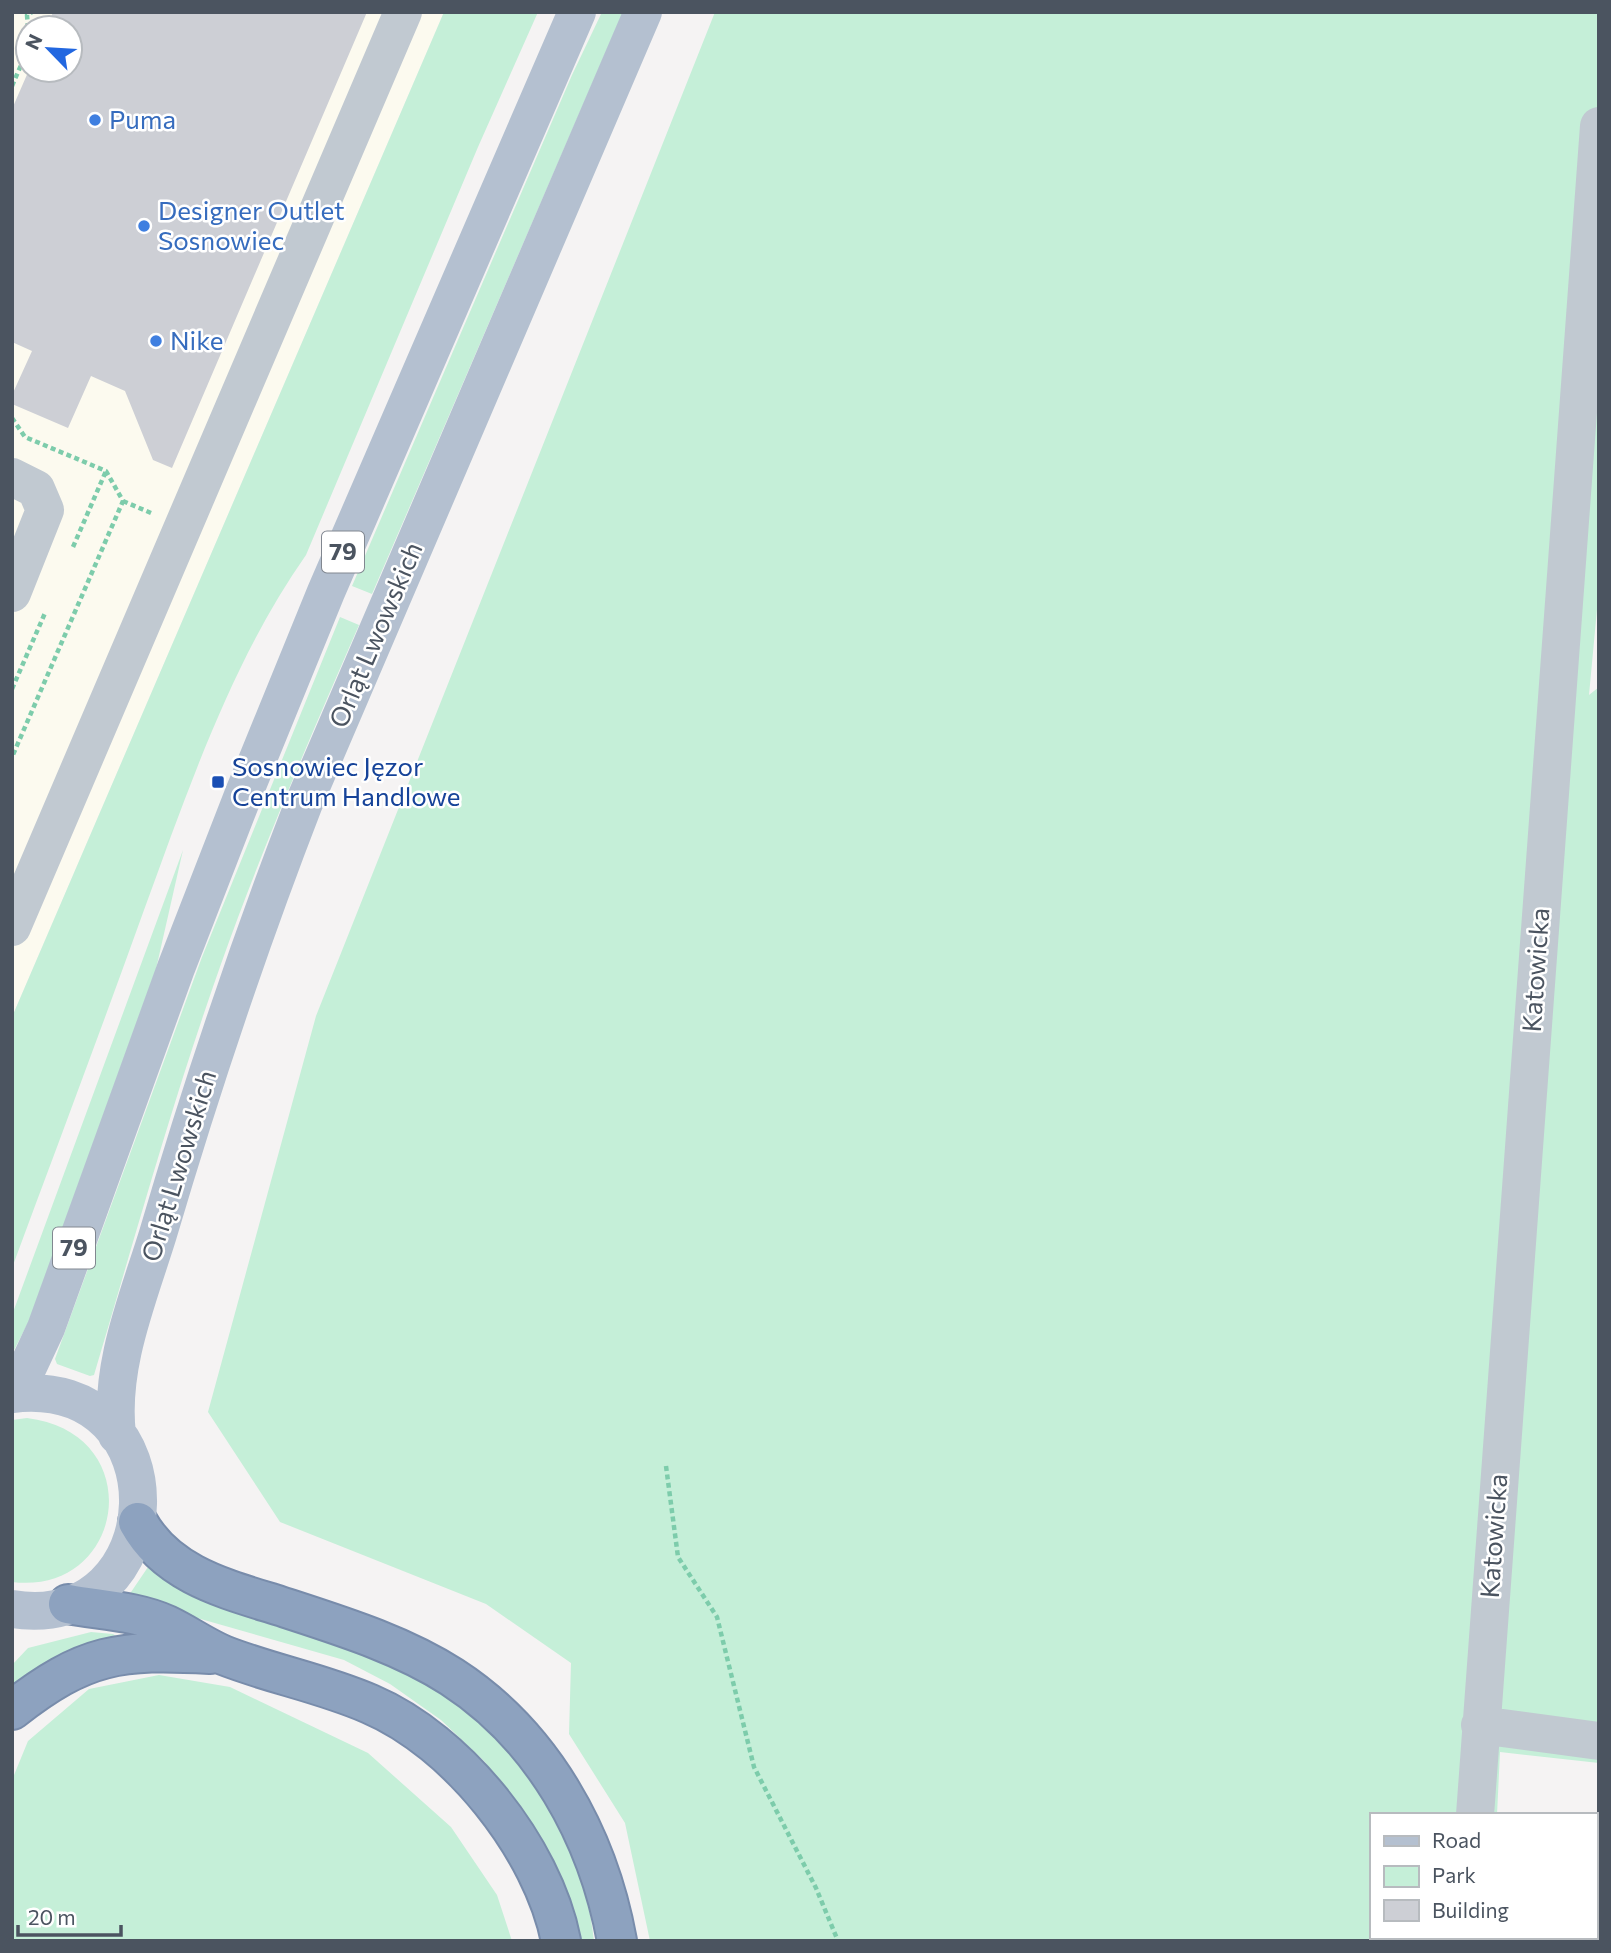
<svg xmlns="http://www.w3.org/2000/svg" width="1611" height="1953" viewBox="0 0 1611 1953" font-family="Commissioner,sans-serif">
<rect width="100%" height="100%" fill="#f5f3f3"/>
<path fill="#fcfaef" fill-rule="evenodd" d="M12,12H444L12,1017ZM28,28H70V70H28Z"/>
<path fill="#c5efd8" d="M444,12H538L478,147L306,555C232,660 188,790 144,910C101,1030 56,1149 12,1268V1017Z
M602,12H623L372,594L352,586L572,75Z
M715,12H1599V588L1589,695L1599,687V1763L1500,1752L1497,1815H1371V1937H1492V1941H650L625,1823L569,1734L571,1663L486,1604L280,1522L208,1412L316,1016Z
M340,617L359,625C310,737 262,849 221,964C173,1099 135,1237 94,1375L90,1376L57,1364L55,1359L202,957Z
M183,850L156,969L29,1321L12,1354V1315Z
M27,1418C150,1433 126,1596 12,1582V1420Z
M148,1567C205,1613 281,1622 349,1647C480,1696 579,1797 594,1941H580L558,1871L529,1822L485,1762L441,1720L390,1684L344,1660L127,1598Z
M91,1632L113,1634L126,1642L12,1692V1665L28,1648Z
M159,1675L230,1687L368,1753L451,1827L497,1895L512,1941H12V1780L28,1741L89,1689Z"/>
<path fill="#cdcfd5" d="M53,12H367L172,468L153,460L125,391L91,376L68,428L12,404V395L32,351L12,342V109L29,70H70V28H47Z"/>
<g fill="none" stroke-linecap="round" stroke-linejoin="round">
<defs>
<path id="highway" d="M138,1522C167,1575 226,1589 280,1606C338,1625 401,1644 452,1677C543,1736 598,1836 617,1941
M68,1604C100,1610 137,1611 167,1625C186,1634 204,1647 223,1655C271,1674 322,1683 370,1704C457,1741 543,1848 561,1941
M12,1710C85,1653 120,1649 210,1654"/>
</defs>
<use href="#highway" stroke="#788cab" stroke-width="42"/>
<path stroke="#7dccab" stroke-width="4.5" stroke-dasharray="5 3.5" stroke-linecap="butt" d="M28,28L27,15L32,12
M12,86L28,49
M12,418L25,437L106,471L123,501L12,757
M123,501L151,513
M73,547L106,471
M12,689L45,613
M666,1466L678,1557L717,1617L754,1767L816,1888L838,1941"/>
<path stroke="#c1c9d1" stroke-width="38" d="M12,477L36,489L45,510L12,593
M12,927L403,12
M1480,1725L1599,1741
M1475,1815L1599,126
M1469,1941V1937"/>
<path stroke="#b4c0d0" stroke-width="38" d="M12,1393L25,1373L46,1328L176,968L244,793L326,592L577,12
M12,1394C186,1374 174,1635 12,1609
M117,1435C109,1366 138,1299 158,1234C201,1088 249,945 304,803L643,12"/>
<use href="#highway" stroke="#8da2bf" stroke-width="38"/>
</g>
<g fill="#3f7fe0" stroke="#fff" stroke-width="2.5">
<circle cx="95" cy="120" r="7"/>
<circle cx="144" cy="226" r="7"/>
<circle cx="156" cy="341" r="7"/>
</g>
<rect fill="#1a4fb4" stroke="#fff" stroke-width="2.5" x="211" y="775" width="14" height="14" rx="3.5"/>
<g text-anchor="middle" stroke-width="5" stroke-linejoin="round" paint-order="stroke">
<g fill="#fff" stroke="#818790" stroke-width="2">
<rect x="322" y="531.5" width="42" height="41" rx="5"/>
<rect x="53" y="1227.5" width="42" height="41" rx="5"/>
</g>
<g font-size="24" font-weight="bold" fill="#4b5460">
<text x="343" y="560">79</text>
<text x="74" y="1256">79</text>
</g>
<g font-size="26" fill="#366cbe" stroke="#fff" text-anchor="start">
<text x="109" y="129">Puma</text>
<text x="158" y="220">Designer Outlet<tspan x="158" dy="30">Sosnowiec</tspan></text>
<text x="170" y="350">Nike</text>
</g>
<g font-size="26" fill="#4b5460" stroke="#fff">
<text transform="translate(376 635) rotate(-67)" y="9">Orląt Lwowskich</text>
<text transform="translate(1536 970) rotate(-86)" y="9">Katowicka</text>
<text transform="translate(179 1166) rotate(-73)" y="9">Orląt Lwowskich</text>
<text transform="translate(1494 1536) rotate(-86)" y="9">Katowicka</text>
</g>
<g font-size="26" fill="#164399" stroke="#fff" text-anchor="start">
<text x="232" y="776">Sosnowiec Jęzor<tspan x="232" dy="30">Centrum Handlowe</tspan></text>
</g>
</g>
<rect width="1611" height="1953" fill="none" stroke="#4b5460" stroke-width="28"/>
<rect x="1370" y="1813" width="228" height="126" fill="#ffffff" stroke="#b7bbbf" stroke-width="2"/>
<rect x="1384" y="1836" width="35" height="10" fill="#b4c0d0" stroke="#b7bbbf" stroke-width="2"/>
<text x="1432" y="1848" font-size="21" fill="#4b5460">Road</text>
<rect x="1384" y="1866" width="35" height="21" fill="#c5efd8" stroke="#b7bbbf" stroke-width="2"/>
<text x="1432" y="1883" font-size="21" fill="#4b5460">Park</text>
<rect x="1384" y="1900" width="35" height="21" fill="#cdcfd5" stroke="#b7bbbf" stroke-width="2"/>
<text x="1432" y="1918" font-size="21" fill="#4b5460">Building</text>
<g transform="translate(49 49) rotate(295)"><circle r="33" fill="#ffffff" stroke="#b7bbbf" stroke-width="2"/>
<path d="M0-5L12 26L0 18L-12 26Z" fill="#2267e0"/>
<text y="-10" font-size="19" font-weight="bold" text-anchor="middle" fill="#4b5460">N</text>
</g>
<path d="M18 1925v10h103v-10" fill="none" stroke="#4b5460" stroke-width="3.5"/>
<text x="28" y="1925" font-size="21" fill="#4b5460" stroke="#ffffff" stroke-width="5" paint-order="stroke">20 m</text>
</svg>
